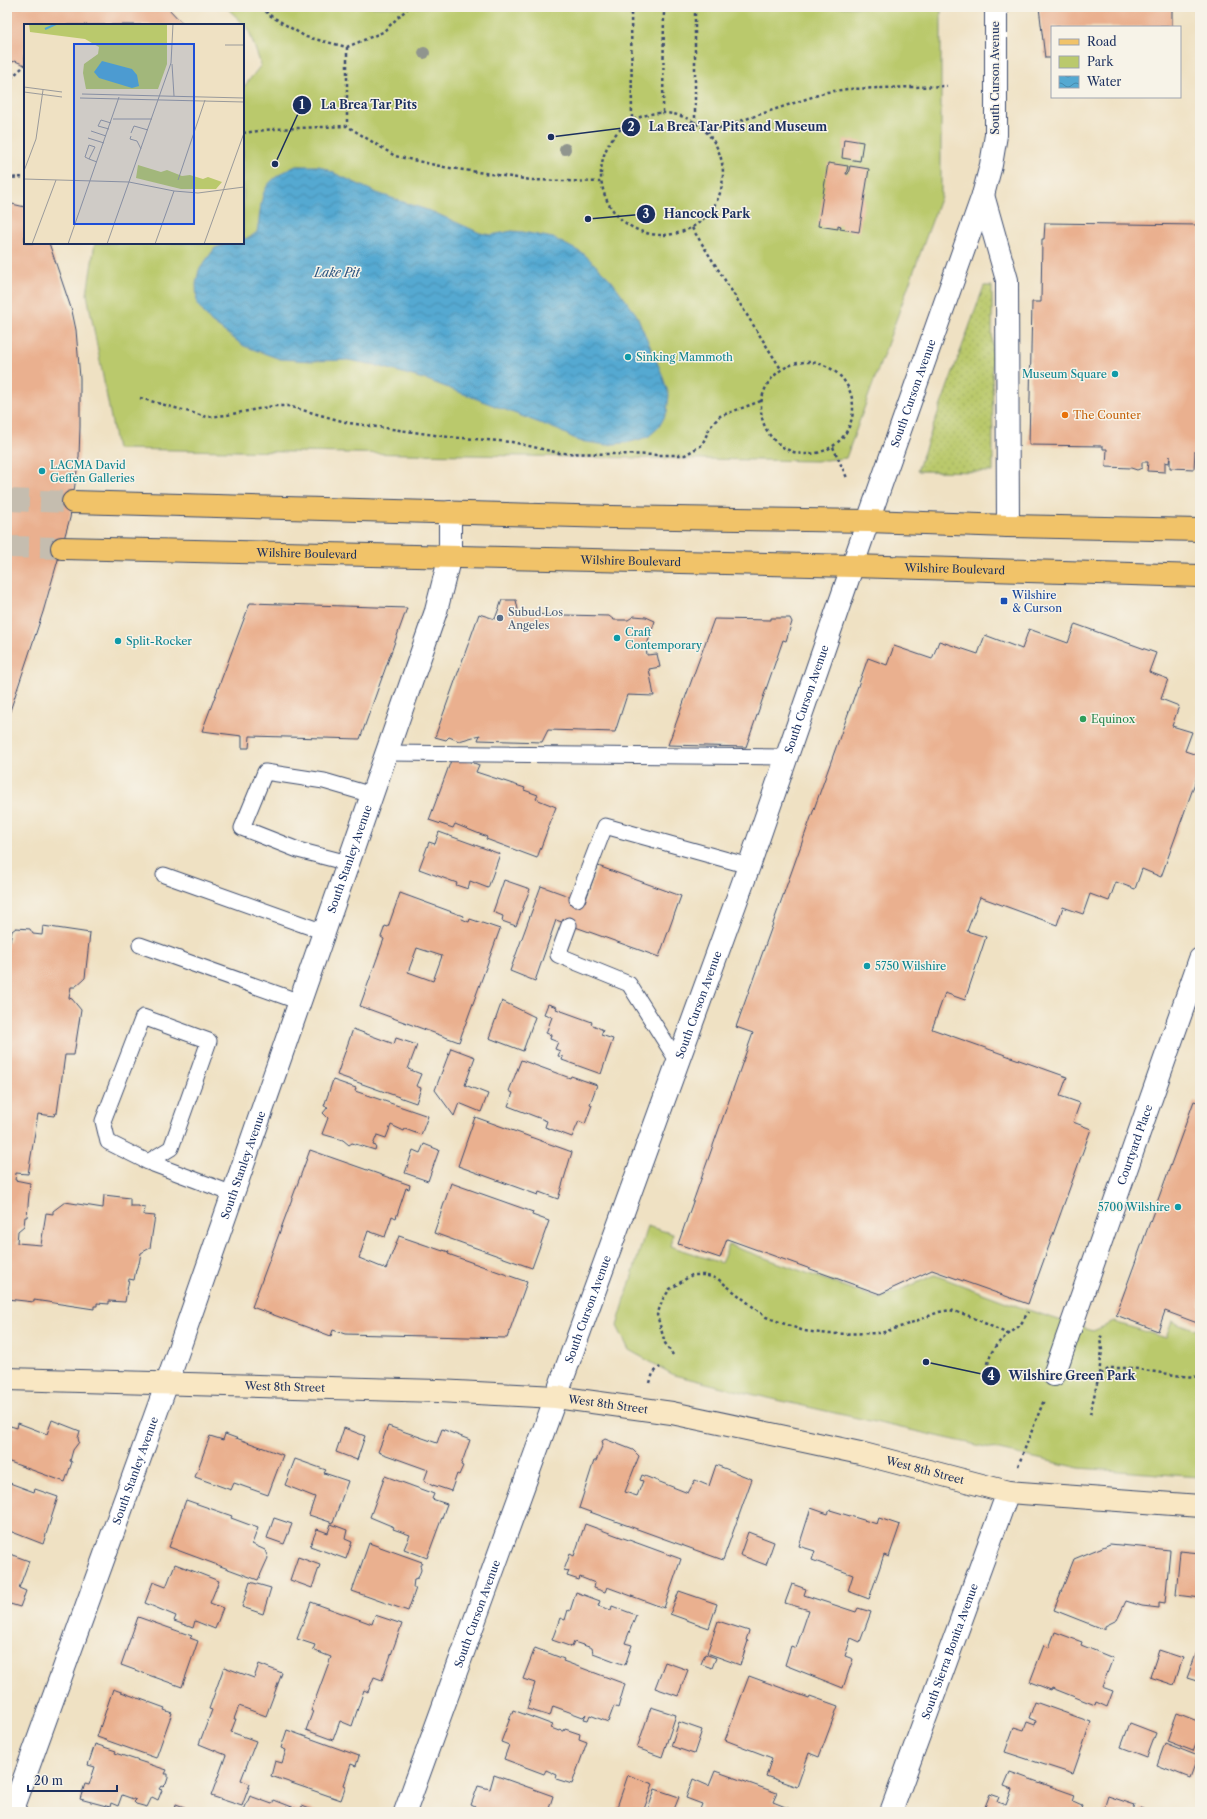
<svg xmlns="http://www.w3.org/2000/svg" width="1207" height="1819" viewBox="0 0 1207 1819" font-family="'Libre Caslon Text',serif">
<defs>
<pattern id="grass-dots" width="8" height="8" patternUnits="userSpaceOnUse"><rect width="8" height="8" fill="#bac96c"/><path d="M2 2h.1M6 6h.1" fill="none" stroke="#9fad60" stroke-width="1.8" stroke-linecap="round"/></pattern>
<pattern id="water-waves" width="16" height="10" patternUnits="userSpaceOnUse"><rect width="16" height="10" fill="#55a9d1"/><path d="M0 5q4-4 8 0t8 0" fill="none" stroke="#468aad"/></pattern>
</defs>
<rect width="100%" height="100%" fill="#f7f3e8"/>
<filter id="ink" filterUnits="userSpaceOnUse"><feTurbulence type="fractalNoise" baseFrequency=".025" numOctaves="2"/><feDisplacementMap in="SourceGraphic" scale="8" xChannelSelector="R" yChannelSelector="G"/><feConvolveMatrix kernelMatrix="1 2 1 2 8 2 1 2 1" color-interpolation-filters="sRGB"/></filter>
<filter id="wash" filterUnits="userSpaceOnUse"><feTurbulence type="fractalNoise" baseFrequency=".012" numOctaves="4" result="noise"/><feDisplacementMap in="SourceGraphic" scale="16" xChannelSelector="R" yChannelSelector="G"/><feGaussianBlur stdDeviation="0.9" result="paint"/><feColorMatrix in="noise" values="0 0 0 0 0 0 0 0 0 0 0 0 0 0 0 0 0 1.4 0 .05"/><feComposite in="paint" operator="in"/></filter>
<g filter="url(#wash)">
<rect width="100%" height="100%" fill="#efe1c3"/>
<path fill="url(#grass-dots)" stroke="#6a7c65" d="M984,286H992L993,472L917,471Z"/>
<path fill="#bac96c" stroke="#6a7c65" d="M226,7H941V196L846,458L816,461L117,449L87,294L95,243H243V88L261,65L248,28Z
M647,1226L673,1234L670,1246L721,1263L729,1245L879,1299L935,1275L1025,1309L1093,1331L1114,1322L1166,1338L1172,1321L1200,1331V1477L1079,1468L755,1395L674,1375L629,1350L617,1326Z"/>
<path fill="url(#water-waves)" stroke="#386c98" d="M296,166H319L377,193L433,212L480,233L491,235L512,231L523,232L553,238L584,254L611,280L636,314L660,369L669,395L667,412L659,427L648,437L630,442L607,445L579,441L558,430L430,381L375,365L348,360L311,361L280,359L244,346L211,322L197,304L196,284L199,270L215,248L228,243H243V239L249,238L257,232C264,195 256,184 296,166Z"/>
<g id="blocks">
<path fill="#eab08f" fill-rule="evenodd" d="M7,7H84L85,9L86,7H167L184,25H25V65L15,61L7,64Z
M1039,7H1172V27H1052V58H1045Z
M844,139L863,142L860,161L842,158Z
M828,163L848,166L846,174H848L850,166L869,169L859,232L840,229L841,226L838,225V229L818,226Z
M12,204L25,207V243H49L72,311L76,330L80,378V427L79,457L70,518L43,612L7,720V205Z
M1045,223L1200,225V449L1199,451H1195L1194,469L1170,468V456L1169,463L1165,462V472L1147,471L1148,462H1142V468L1137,470L1131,468L1106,467L1107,449H1103V446L1029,445L1032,302H1041L1042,239H1044Z
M502,600H516L519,614L609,616L614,620H628L634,616L646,617L655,621L646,648L647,655L657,654L660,667L649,669L654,696L627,695L615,732L548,730L542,742L478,740L480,735L459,741L449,737L446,740L435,737L479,614L495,619Z
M250,603L407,608L360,739L250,736L249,748H242V736L202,731Z
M771,618H790L792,622L786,641L783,640L746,747L668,745L714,619L771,620Z
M1075,624L1156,653L1149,672L1168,679L1161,699L1179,706L1172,726L1192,732L1185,751L1200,756V769L1161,877L1142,869L1135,889L1116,882L1109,901L1090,894L1083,914L1063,907L1057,925L980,897L967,931L986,937L965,1000L945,993L932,1029L1067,1077L1060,1096L1080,1103L1073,1122L1091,1129L1028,1304L932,1270L880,1294L727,1239L720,1258L678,1244L753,1033L736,1027L868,658L887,665L894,646L932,659L939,641L978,654L985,635L1022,649L1029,629L1068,643Z
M453,755L479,765L476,772L525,788L524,790L538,795L536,799L556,807L537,858L486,839L487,837L455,824L453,828L429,820Z
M439,832L500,854L488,888L470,881L468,889L456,885L457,883L419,869L429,842L435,844Z
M598,866L681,896L659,957L556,920L535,981L510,971L541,886L585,902Z
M504,880L530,889L516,926L502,921L503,916L493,912Z
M400,893L463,916L462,919L469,922L470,919L500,929L459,1042L360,1006L384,939L381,937L385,926L388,927ZM417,948L442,956L433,981L408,972Z
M43,926L90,933L85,978L75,987H71L69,998L72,999L81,1010L74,1055H65L57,1113H55L54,1116L38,1114L28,1174L16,1173L15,1180L30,1183L27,1217H25L24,1226L18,1231L17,1243L41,1245L46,1213L53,1214V1211L65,1202L103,1208L104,1195L130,1198V1206H139V1207L145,1208L144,1215L155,1216L150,1248L141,1253L139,1264H138L136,1270L134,1280L129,1279L125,1302L109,1301V1304L97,1303V1306H94V1309L34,1300V1302L7,1299V942H10L12,931L16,928L30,929L33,934L42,935Z
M502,1001L535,1017L523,1051L489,1038Z
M548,1004L557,1007L556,1009L592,1022L591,1024L603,1030L601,1035L613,1039L601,1074L562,1060L563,1057L558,1056L560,1051L555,1049L558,1042L550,1039L551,1035L546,1033L552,1017L544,1014Z
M353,1029L394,1044L396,1038L417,1045L408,1069L421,1074L416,1086L421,1088L416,1103L337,1075Z
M451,1048L475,1057L465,1085L488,1094L481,1112L459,1103L454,1116L435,1090Z
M521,1060L570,1078L571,1076L597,1085L590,1104L592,1105L585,1124L579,1121L572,1137L545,1127L547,1121L508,1106L513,1093L509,1091Z
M333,1080L356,1088L355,1091L428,1116L421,1135L405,1129L404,1131L391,1125L386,1138L377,1135L373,1145L376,1146L375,1150L352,1143L349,1145L343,1140L322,1134L328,1118L323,1113L328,1107L324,1106Z
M1194,1101L1200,1103V1324L1165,1311L1158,1331L1116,1315Z
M475,1117L572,1152L558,1199L539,1192L538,1195L458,1166Z
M424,1144L439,1150L428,1181L405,1173L413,1150L420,1153Z
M310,1150L410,1185L409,1189L406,1188L396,1218L392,1216L385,1237L368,1231L359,1258L386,1269L399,1236L443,1251V1250L449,1252L448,1254L527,1282L507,1338L345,1334L333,1330L331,1336L252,1307Z
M451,1183L533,1212L532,1215L549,1221L532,1268L434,1233Z
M52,1420L80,1431L78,1438L79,1442L73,1450L70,1461L72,1462L65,1482L7,1461V1425L17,1428L18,1423L47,1434Z
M388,1426L437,1443L442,1429L470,1440L461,1465L463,1466L459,1475L457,1474L451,1491L433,1485V1486L424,1481L428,1470L378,1452Z
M344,1428L365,1436L357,1460L336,1452Z
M225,1434L283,1455L268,1495L234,1483L231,1490L195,1477L210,1436L223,1440Z
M605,1439L633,1450L639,1456L625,1492L637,1496L643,1481L640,1480L642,1475L688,1493L695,1480L709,1486L716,1465L752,1479L723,1560L579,1508L594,1461H596L603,1444L602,1441Z
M295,1459L326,1470L324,1473L348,1481L333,1523L309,1515L315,1497L285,1485Z
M385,1476L434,1494L432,1499L447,1504L427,1558L404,1549L410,1535L393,1529L394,1527L370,1517Z
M7,1482L34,1492L35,1489L58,1497L43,1544L7,1530Z
M186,1500L232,1516L231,1518L258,1528L252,1544L265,1550L268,1558L258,1580L169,1547Z
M811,1508L828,1514L830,1510L877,1524L879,1518L900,1525L889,1557L884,1555L869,1599L848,1591L853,1575L812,1560L815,1551L799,1546Z
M274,1518L292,1524L284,1544L267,1538Z
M331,1524L347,1530L345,1539L352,1542L346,1559L310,1546L317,1529L328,1533Z
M585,1524L681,1559L664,1608L607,1587L605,1592L594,1588L595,1583L580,1577L579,1580L567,1576L569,1571L564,1570L570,1554L574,1556Z
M748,1532L774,1542L766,1565L740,1555Z
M369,1543L422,1562L420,1565L421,1570L418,1578L414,1579L413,1588H416L408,1611L352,1591Z
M1110,1544L1170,1550L1165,1603L1159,1602V1608L1142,1606L1126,1601L1117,1620L1105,1626V1630L1054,1610L1074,1559Z
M1180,1551L1200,1553V1598L1176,1595Z
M7,1553L29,1561L19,1588L26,1591L20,1607L7,1603Z
M298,1557L320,1565L312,1588L290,1580Z
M175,1564L219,1581L210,1603L223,1608L215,1629L195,1621L193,1628L174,1621L176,1616L145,1603L153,1582L166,1587Z
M250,1582L271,1588L263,1614L242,1607Z
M792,1584L806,1589L804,1595L856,1612L858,1608L871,1612L860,1642L851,1638L845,1656L853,1659L843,1688L785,1665L791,1646L796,1648L809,1610L785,1603Z
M679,1591L717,1604L709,1628L670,1614Z
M576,1592L600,1601L598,1606L611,1610L612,1606L636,1615L625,1643L632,1645L625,1665L593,1653L592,1648L574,1642L572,1647L552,1640L560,1618L565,1620L568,1610L570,1611Z
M311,1602L372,1624L375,1615L402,1624L382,1680L374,1677L368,1692L364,1690L352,1726L340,1721L333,1740L306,1730L313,1711H311L331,1657L313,1650L315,1645L297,1639Z
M138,1617L192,1636L190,1638L198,1641L182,1687L121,1665Z
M718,1621L749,1631L746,1640L748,1641L740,1665L707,1653Z
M1055,1632L1082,1642L1081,1645L1113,1658L1102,1687L1113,1691L1107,1707L1096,1702L1095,1705L1052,1688L1051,1690L1030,1682L1044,1645L1049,1648Z
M535,1648L564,1659L563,1661L625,1684L618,1708L614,1706L608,1722L590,1715L588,1720L584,1719L586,1714L583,1717L553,1706L550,1716L527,1709L535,1683L523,1679Z
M1198,1649L1200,1650V1682L1187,1678Z
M1159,1650L1183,1658L1174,1685L1150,1677Z
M705,1654L716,1658L712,1668L701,1664Z
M665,1662L688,1670L678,1696L655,1688Z
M259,1664L282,1673L266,1716L239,1706L234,1719H236L231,1732L256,1741L241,1780L250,1784L242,1806L211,1796L226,1755L199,1744L212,1710L209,1709L224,1667L254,1678Z
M749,1676L809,1698L810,1696L838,1706L819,1757L809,1753L797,1787L766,1776L772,1758L725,1740Z
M113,1689L165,1708L164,1710L172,1713L156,1758L97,1737Z
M1035,1702L1091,1722L1073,1774L1005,1752L1014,1727L1024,1730L1027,1722L1035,1725L1036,1721L1029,1718Z
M651,1707L676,1715L662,1757L637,1748Z
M513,1710L553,1725L551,1728L559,1731V1730L564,1731L565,1729L580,1734L579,1739L587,1742L572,1784L556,1779L557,1775L546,1770L544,1774L504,1759L509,1745L501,1742Z
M1177,1713L1200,1722V1733L1193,1751L1167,1741Z
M679,1722L702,1730L694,1754L671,1746Z
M1130,1723L1156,1733L1147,1757L1121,1747Z
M287,1730L359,1756L356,1766L351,1764L344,1785L346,1786L341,1800L271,1776L275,1761L282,1763L286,1750L281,1748Z
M1165,1743L1198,1756L1190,1778L1157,1765Z
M95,1744L116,1751L115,1753L167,1770L165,1774H168V1778L166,1784L163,1787L161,1786L159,1789L162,1790L158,1800L152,1797L147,1807L136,1804L134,1802L136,1800L122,1795L118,1806L111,1803L110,1807L80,1799L85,1784L89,1785L95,1767L88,1765Z
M715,1771L777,1793L773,1802L798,1812H699L702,1804L686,1798L693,1779L709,1786Z
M1010,1772L1075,1795L1073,1802L1082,1806L1080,1812H983L990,1794L999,1797L997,1802L1006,1805L1012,1789L1004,1786Z
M494,1775L553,1796L548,1812H475V1807L471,1805L478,1786L490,1789Z
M628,1775L653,1784L643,1812H621L616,1810Z
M655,1789L679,1797L673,1812H647Z
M250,1796L272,1804L274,1800L300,1810L302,1806L318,1812H243Z
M1108,1796L1135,1805L1133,1812H1103Z
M176,1804L198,1812H174Z
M1141,1808L1152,1812H1140Z"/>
</g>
</g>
<g filter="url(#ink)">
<use href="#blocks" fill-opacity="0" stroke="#3b4a6d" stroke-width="1"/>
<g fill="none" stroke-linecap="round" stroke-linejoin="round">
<path stroke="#c5bdaf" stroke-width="22" stroke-dasharray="22 11" stroke-linecap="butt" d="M7,500L73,502
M7,547L62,548"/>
<defs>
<path id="lane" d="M387,753L787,757
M348,863L298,850L242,828L265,772L324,781L372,795
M164,875L324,932
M577,899L605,826L749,866
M569,925L558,955L629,984L678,1062
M140,945L300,1002
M148,1162L171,1148L209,1041L143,1017L103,1121L108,1142L148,1162L233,1194"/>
<g id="street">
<path d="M983,195L1007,280L1008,526"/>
<path id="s1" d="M1054,1375L1200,959"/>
<path id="s2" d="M12,1812L167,1383L436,611L450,556V512"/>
<path id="s3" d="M405,1812L749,866L868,521L983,195L991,165L996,135V7"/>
<path id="s4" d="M891,1812L1008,1492"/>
</g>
<g id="secondary">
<path id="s5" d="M7,1379L438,1391L556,1397L672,1413L860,1453L1008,1492L1200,1506"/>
</g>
<g id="primary">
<path d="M73,502L612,517L868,521L1008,526L1200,530"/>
<path id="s6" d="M62,548L853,566L1200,576"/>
</g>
</defs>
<use href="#lane" stroke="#3b4a6d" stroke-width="17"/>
<use href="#street" stroke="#3b4a6d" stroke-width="24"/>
<use href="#secondary" stroke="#3b4a6d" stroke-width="24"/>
<use href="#primary" stroke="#3b4a6d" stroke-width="24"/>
<path stroke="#3b4a6d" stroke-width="2.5" stroke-dasharray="3 3" stroke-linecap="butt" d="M261,7L271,16L306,37L347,47L383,32L409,7
M631,7L632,120
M695,7V122
M347,47V126
M11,78L25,65
M663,112L664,7
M601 174a61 61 0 1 1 122 0a61 61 0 1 1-122 0Z
M707,132L827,92L848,89L947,86
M243,133L273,129L347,126L395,156L444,167L531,180L600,182
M7,178L25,177
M692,228L781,369
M761 408a46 46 0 1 1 92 0a46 46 0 1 1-92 0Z
M140,398L207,417L227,415L273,406H288L349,423L449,437L512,442L559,453L662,455H685L702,445L710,427L720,416L761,401
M833,447L847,478
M673,1355L665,1343L657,1315L663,1299L670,1289L692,1275H704L718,1279L766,1317L804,1331L829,1334L881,1333L903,1326L939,1312L950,1310L967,1315L1008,1334
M987,1370C990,1347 999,1341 1017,1328C1021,1325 1025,1317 1028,1312
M1099,1374L1102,1350L1100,1340L1102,1334
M650,1383L653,1373L660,1367
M1090,1414L1099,1375L1110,1368H1131L1181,1376L1200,1377
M1018,1466L1044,1400"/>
<use href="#lane" stroke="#fff" stroke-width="15"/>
<use href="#street" stroke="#fff" stroke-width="22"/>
<use href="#secondary" stroke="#f9e7c3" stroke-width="22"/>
<use href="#primary" stroke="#f1c369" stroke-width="22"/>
</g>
<g fill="#90958e">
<circle cx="424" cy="53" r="6"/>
<circle cx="565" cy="149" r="6"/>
</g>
</g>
<g fill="#0f9aa8" stroke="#f7f3e8" stroke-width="1.5">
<circle cx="628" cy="357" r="4"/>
<circle cx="1115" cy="374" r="4"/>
<circle cx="42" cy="471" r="4"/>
<circle cx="617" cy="638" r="4"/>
<circle cx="118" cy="641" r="4"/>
<circle cx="867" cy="966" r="4"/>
<circle cx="1178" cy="1207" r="4"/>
</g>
<circle fill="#e8710a" stroke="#f7f3e8" stroke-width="1.5" cx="1065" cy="415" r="4"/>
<rect fill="#1a4fb4" stroke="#f7f3e8" stroke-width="1.5" x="1000" y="597" width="8" height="8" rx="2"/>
<circle fill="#5c6f8a" stroke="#f7f3e8" stroke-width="1.5" cx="500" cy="618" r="4"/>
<circle fill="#2e9e5b" stroke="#f7f3e8" stroke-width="1.5" cx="1083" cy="719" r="4"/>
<g text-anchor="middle" stroke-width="3" stroke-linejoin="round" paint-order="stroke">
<g font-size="11" fill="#1b2f5e" stroke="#f7f3e8">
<text transform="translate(995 78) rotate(-90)" y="4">South Curson Avenue</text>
<text dy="4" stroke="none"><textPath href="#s3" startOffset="1507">South Curson Avenue</textPath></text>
<text dy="4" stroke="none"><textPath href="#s6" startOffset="245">Wilshire Boulevard</textPath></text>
<text dy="4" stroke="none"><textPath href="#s6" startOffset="569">Wilshire Boulevard</textPath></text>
<text dy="4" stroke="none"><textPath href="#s6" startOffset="893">Wilshire Boulevard</textPath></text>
<text dy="4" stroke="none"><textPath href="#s3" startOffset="1183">South Curson Avenue</textPath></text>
<text dy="4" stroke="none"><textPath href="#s2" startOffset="1011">South Stanley Avenue</textPath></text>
<text dy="4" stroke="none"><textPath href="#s3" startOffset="859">South Curson Avenue</textPath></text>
<text dy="4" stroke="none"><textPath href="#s1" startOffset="244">Courtyard Place</textPath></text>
<text dy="4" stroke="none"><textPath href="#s2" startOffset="687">South Stanley Avenue</textPath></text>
<text dy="4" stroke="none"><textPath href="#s3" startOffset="535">South Curson Avenue</textPath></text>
<text dy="4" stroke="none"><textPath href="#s5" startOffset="278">West 8th Street</textPath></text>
<text dy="4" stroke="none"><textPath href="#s5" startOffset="602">West 8th Street</textPath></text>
<text dy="4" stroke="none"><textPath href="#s2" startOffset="363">South Stanley Avenue</textPath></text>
<text dy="4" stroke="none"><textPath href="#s5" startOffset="926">West 8th Street</textPath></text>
<text dy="4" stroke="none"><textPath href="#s3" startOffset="211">South Curson Avenue</textPath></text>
<text dy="4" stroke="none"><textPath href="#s4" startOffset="171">South Sierra Bonita Avenue</textPath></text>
</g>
<g font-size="11" fill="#0d838f" stroke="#f7f3e8" text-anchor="start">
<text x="636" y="361">Sinking Mammoth</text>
<text x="1107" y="378" text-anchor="end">Museum Square</text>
<text x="50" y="469">LACMA David<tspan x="50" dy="13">Geffen Galleries</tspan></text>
<text x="625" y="636">Craft<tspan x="625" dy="13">Contemporary</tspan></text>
<text x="126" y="645">Split-Rocker</text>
<text x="875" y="970">5750 Wilshire</text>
<text x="1170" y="1211" text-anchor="end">5700 Wilshire</text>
</g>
<g font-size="11" fill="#c56008" stroke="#f7f3e8" text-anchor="start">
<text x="1073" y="419">The Counter</text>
</g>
<g font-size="11" fill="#164399" stroke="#f7f3e8" text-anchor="start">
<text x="1012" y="599">Wilshire<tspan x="1012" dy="13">&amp; Curson</tspan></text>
</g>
<g font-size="11" fill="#4e5e75" stroke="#f7f3e8" text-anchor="start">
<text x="508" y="616">Subud Los<tspan x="508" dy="13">Angeles</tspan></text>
</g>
<g font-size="11" fill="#27864d" stroke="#f7f3e8" text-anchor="start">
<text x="1091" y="723">Equinox</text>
</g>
<g font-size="12" font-style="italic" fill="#2c5480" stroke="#f7f3e8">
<text x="337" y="277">Lake Pit</text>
</g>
</g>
<g transform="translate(24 24)">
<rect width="220" height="220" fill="#efe1c3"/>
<path d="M5,0H143V40L134,65H62L59,49L60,40L74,30L75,23L61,15L6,8ZM114,141L137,148L143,146L158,152L166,151L179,155L184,153L198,158L192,165H157L112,154Z" fill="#bac96c"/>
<path d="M78,37L108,45L113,51L115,62L108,64L75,54L70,48Z" fill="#55a9d1"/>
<path fill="none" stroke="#55a9d1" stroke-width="2" d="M21,5L32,0"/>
<path fill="none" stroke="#9a9a9b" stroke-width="1" d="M201,21H220M148,40L150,72M0,63L38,68M0,68L38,73M58,70L220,74M56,74L220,78M89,95H128M85,105L74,102L77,96L87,99M67,107L82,112M107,109L110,102L124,106M107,112L106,115L113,117L117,125M64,114L80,119M65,135L71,123L65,121L61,133L65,135L73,138M0,147L12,115L19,66M0,155L105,158L150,167L174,169L220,163M154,156L181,76M8,220L32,156M44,220L95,73M83,220L147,39L149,0M131,220L150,167M180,220L220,109"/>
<path fill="#1d4ed8" fill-opacity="0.15" stroke="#1d4ed8" stroke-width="2" d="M50,20H170V200H50Z"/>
<rect width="220" height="220" fill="none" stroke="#1b2f5e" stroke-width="2"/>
</g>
<path fill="none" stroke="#1b2f5e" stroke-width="1.5" d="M275 164L302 105M551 137L631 127M588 219L646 214M926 1362L991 1376"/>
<g fill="#1b2f5e" stroke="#f7f3e8" stroke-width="1.5">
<circle cx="275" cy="164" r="4"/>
<circle cx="551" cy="137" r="4"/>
<circle cx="588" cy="219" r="4"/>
<circle cx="926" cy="1362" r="4"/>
<circle cx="302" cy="105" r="10"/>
<circle cx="631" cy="127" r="10"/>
<circle cx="646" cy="214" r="10"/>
<circle cx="991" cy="1376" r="10"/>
</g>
<g font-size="12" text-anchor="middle" font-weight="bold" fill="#fff">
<text x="302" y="109">1</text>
<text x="631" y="131">2</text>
<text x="646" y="218">3</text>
<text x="991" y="1380">4</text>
</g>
<g font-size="12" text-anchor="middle" font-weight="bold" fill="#1b2f5e" stroke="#f7f3e8" stroke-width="3" stroke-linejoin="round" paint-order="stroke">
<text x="369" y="109">La Brea Tar Pits</text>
<text x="738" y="131">La Brea Tar Pits and Museum</text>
<text x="707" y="218">Hancock Park</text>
<text x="1072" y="1380">Wilshire Green Park</text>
</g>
<rect width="1207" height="1819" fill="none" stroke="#f7f3e8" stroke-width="24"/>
<rect x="1051" y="26" width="130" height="72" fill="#f7f3e8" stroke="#9fa5b1"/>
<rect x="1059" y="39" width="20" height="6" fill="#f1c369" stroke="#9fa5b1"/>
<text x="1087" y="46" font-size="12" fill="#1b2f5e">Road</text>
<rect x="1059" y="56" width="20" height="12" fill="#bac96c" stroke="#9fa5b1"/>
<text x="1087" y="66" font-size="12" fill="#1b2f5e">Park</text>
<rect x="1059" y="76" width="20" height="12" fill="url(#water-waves)" stroke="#9fa5b1"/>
<text x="1087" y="86" font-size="12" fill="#1b2f5e">Water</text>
<path d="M28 1785v6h89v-6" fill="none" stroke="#1b2f5e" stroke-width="2"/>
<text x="34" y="1785" font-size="12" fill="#1b2f5e" stroke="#f7f3e8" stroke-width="3" paint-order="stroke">20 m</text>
</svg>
